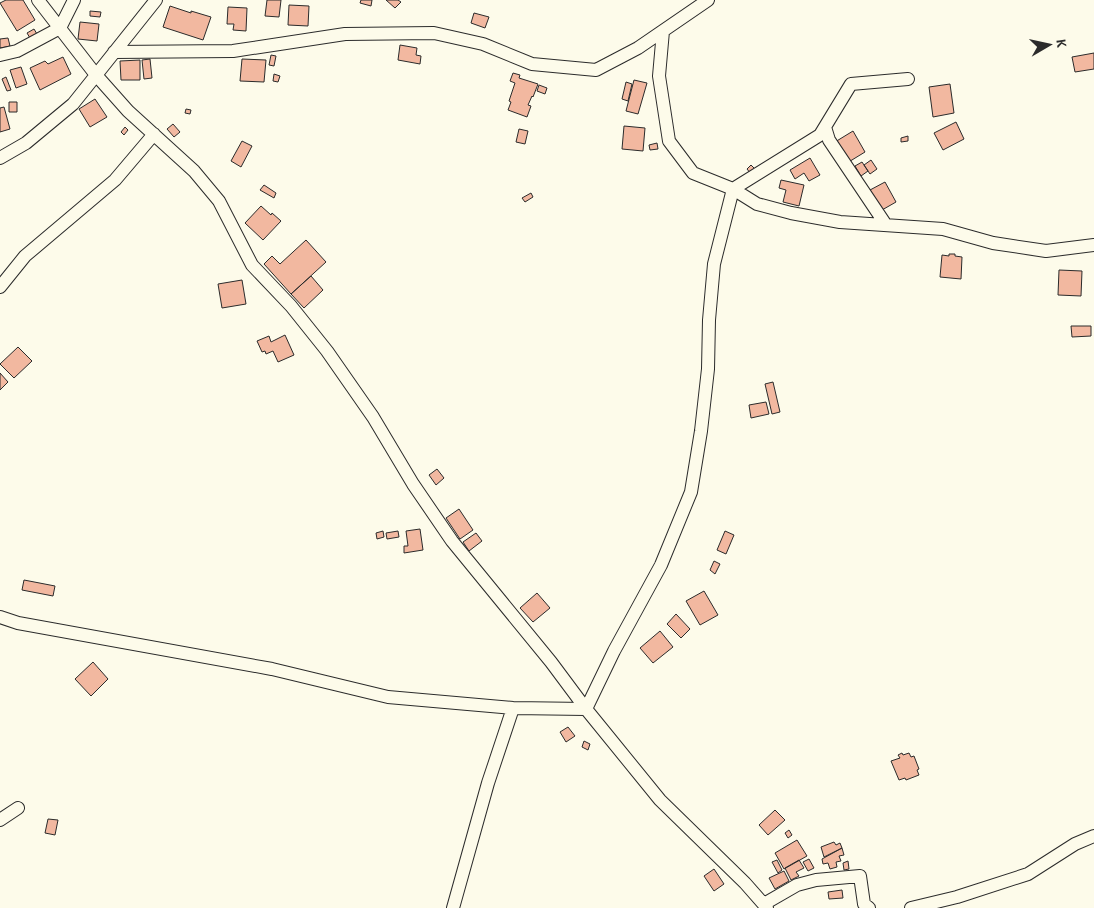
<svg xmlns="http://www.w3.org/2000/svg" width="1094" height="908" viewBox="0 0 1094 908" font-family="'Alegreya Sans',sans-serif">
<rect width="100%" height="100%" fill="#fdfbea"/>
<path fill="#f2b8a0" stroke="#2b2b2b" d="M6,0H23L35,20L17,31L0,3Z
M267,0H281L279,17L265,16Z
M361,0H372L371,6L360,3Z
M386,0H398L401,2L395,8Z
M289,5L309,6L308,26L288,25Z
M170,6L191,13V11L211,17L203,40L163,27Z
M228,7L247,8L246,31L233,30L234,24H227Z
M90,11L101,12L100,17L90,16Z
M474,13L489,17L485,28L471,23Z
M80,22L99,24L97,41L78,39Z
M34,29L37,34L30,38L27,33Z
M8,38L10,46L0,48V39Z
M400,45L417,48L416,55L421,56L420,64L398,60Z
M1094,53V69L1075,72L1072,57Z
M271,55L276,56L274,66L269,65Z
M63,57L71,74L40,90L30,68L45,61L48,64Z
M150,59L152,78L144,79L142,60Z
M242,59L266,60L264,82L240,81Z
M140,60V80H121L120,61Z
M21,67L27,84L16,88L10,70Z
M513,73L520,75L519,78L538,84L533,97L532,96L528,105L531,106L527,117L508,110L511,102L509,101L515,83L510,81Z
M274,74L280,76L278,82L273,81Z
M6,77L11,90L7,91L2,79Z
M634,80L647,83L638,114L626,111Z
M626,82L632,84L628,101L622,99Z
M950,84L954,113L933,117L929,87Z
M539,85L547,88L545,94L537,91Z
M95,99L107,117L90,127L79,109Z
M9,102H17V112H9Z
M4,107L10,129L0,132V108Z
M186,109L191,110L190,114L185,113Z
M956,122L964,139L943,150L934,133Z
M173,124L180,132L174,137L167,129Z
M624,126L645,128L643,151L622,149Z
M125,127L128,130L124,135L121,132Z
M519,129L528,131L525,144L516,142Z
M853,131L865,152L847,163L835,142Z
M908,136V141L901,142V138Z
M242,141L252,146L241,167L231,161Z
M657,143L658,149L650,150L649,145Z
M810,158L820,175L809,181L804,173L795,179L790,170Z
M871,160L877,169L870,174L864,165Z
M862,162L868,171L861,176L855,166Z
M751,165L756,170L751,174L747,169Z
M781,180L804,185L799,206L783,202L786,190L779,188Z
M885,182L896,202L882,210L870,190Z
M264,185L276,193L274,198L260,190Z
M531,193L533,197L525,202L522,198Z
M261,206L271,215L272,213L281,221L263,240L245,223Z
M306,240L326,262L291,294L264,264L272,256L280,264Z
M949,254H955V256L962,257L961,279L940,277L942,255L949,256Z
M1059,270L1082,271L1081,296L1058,295Z
M311,276L323,290L304,308L291,294Z
M242,280L246,304L222,308L218,284Z
M1071,326H1091V336L1072,337Z
M285,335L294,355L278,362L273,351L266,354L265,351L262,352L257,341L269,336L271,342Z
M18,347L32,361L14,378L0,364Z
M0,373L8,382L0,390Z
M773,382L780,412L772,414L765,384Z
M766,402L769,414L751,418L749,405Z
M437,469L444,478L436,485L429,475Z
M459,509L473,530L460,539L446,518Z
M420,529L423,550L404,553V546H408L406,531Z
M383,531L384,537L377,539L376,533Z
M398,531L399,537L387,539L386,533Z
M725,531L734,535L726,554L717,550Z
M476,533L482,541L469,551L463,542Z
M714,561L720,564L715,574L710,570Z
M24,580L55,586L53,596L22,590Z
M704,591L718,615L700,625L686,601Z
M537,593L550,608L533,622L520,608Z
M676,614L690,629L681,638L667,624Z
M660,631L673,647L653,663L640,648Z
M93,662L108,679L91,696L75,679Z
M568,727L575,736L566,742L560,732Z
M584,741L590,744L588,750L582,747Z
M902,753L903,755L909,753L911,757L914,756L919,769L917,770L919,775L906,780L905,778L899,780L891,761L900,758L898,755Z
M775,810L785,820L768,835L759,825Z
M48,819L58,820L55,835L45,833Z
M789,830L792,835L788,838L785,833Z
M797,840L807,856L784,869L775,853Z
M834,842L836,845L840,843L842,848L824,857L821,847Z
M842,848L844,855L839,856L841,861L836,862L837,867L830,869L828,863L823,864L822,859Z
M809,859L814,868L808,871L803,862Z
M777,860L782,870L778,873L772,862Z
M799,860L804,868L796,872L799,876L791,880L785,868Z
M848,861L849,869L844,870L843,863Z
M714,869L724,884L714,891L704,876Z
M784,871L789,881L775,889L769,878Z
M842,890L843,898L829,899L828,892Z"/>
<g fill="none" stroke-linecap="round" stroke-linejoin="round">
<defs>
<path id="minor" d="M38,0L96,75L128,111L194,171L219,201L252,265L291,306L327,351L373,417L413,484L452,541L551,662L586,709L660,800L745,883L767,908
M114,52L233,51L345,34L434,33L483,44L532,64L596,70L638,48L708,0
M0,55L17,51L60,28L74,0
M908,79L851,84L820,135L733,189L757,204L791,213L840,222L943,229L993,243L1046,251L1094,245
M825,127L829,140L886,225
M0,158L26,143L73,104L156,0
M0,287L25,256L115,180L154,134
M0,617L18,623L272,669L388,697L513,708L586,709L614,651L661,565L691,492L701,431L708,369L709,320L714,264L733,189L693,173L669,141L659,76L663,31
M0,820L18,808
M764,904L797,885L816,880L860,876L864,904L869,908
M453,908L488,783L513,708
M911,908L957,897L1028,874L1075,844L1094,836"/>
</defs>
<use href="#minor" stroke="#2b2b2b" stroke-width="14"/>
<use href="#minor" stroke="#fdfbea" stroke-width="12"/>
</g>
<g transform="translate(1049 45) rotate(81)" stroke="#fdfbea" stroke-width="4" paint-order="stroke">
<path d="M0-4L9 19L0 12L-9 19Z" fill="#2b2b2b"/>
<text y="-8" font-size="14" font-weight="bold" text-anchor="middle" fill="#2b2b2b">K</text>
</g>
</svg>
